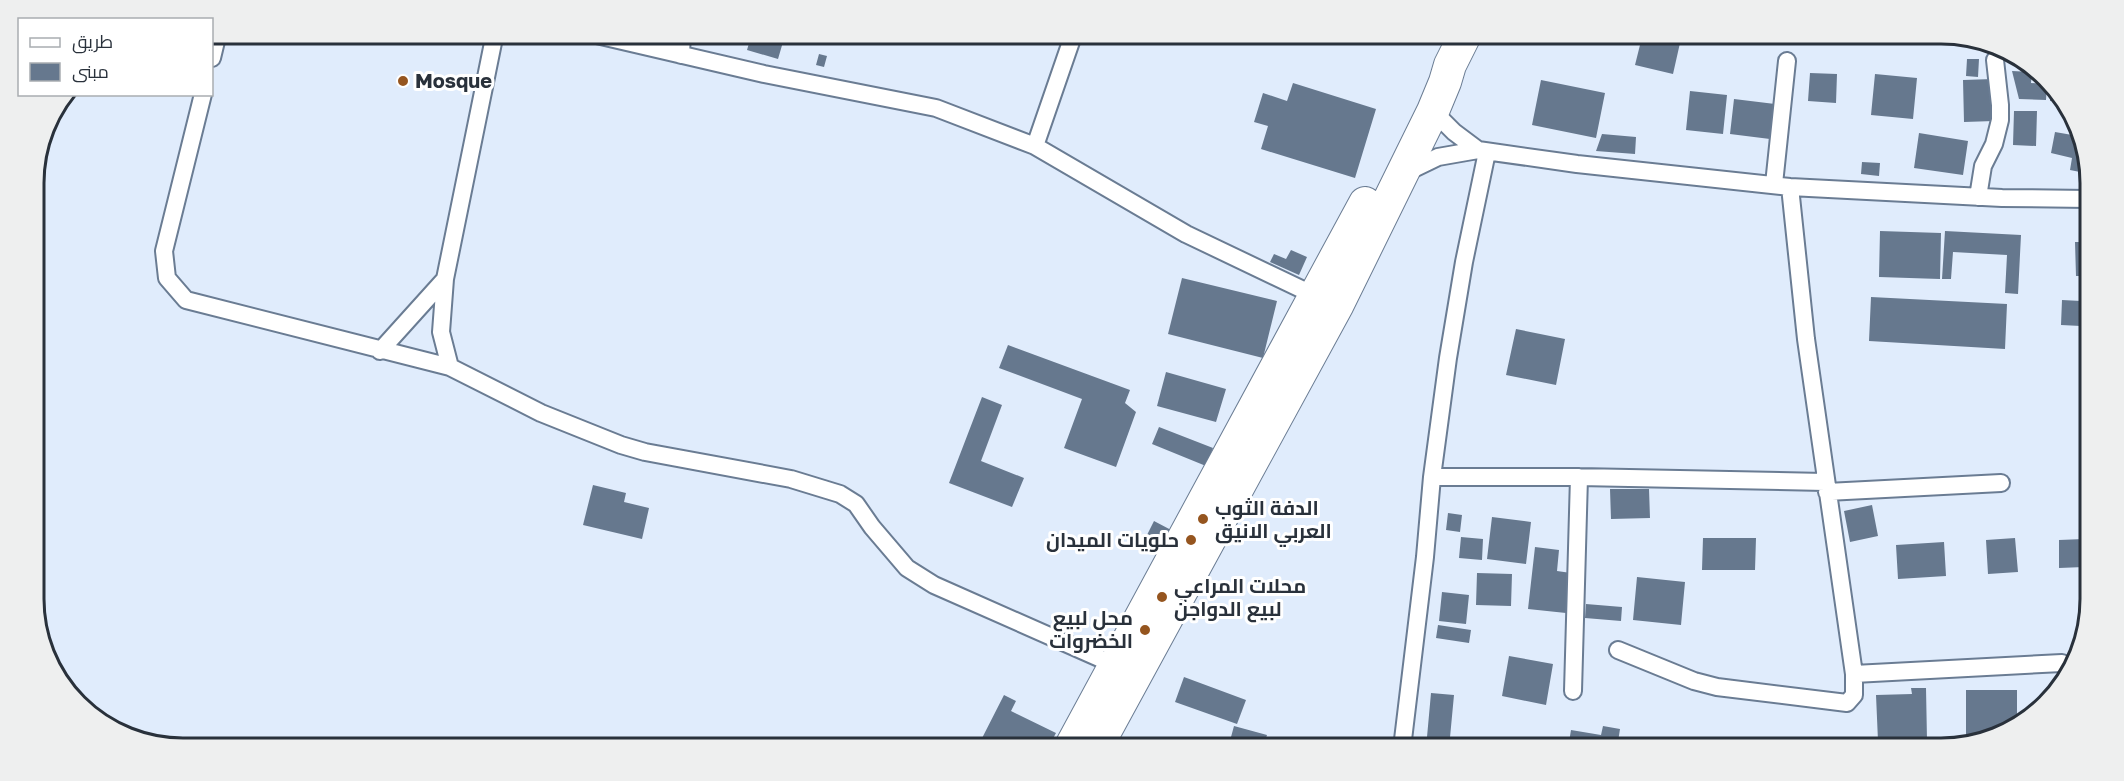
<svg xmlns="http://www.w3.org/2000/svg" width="2124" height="781" viewBox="0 0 2124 781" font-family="'Golos Text',Cairo,sans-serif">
<rect width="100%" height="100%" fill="#e0ecfc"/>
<path fill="#66788e" d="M752,33L783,42L778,59L747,50Z
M1643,33H1658V38L1680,43L1673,74L1635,65Z
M1704,33H1732L1728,43Z
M819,54L827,56L824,67L816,65Z
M1967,59H1979L1978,77L1966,76Z
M2012,71L2032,72L2031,83L2047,84L2046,100L2019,99Z
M2036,72L2054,84L2062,102L2050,101V82H2037Z
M1810,73L1837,74L1836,103L1808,101Z
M1875,74L1917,78L1913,119L1871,115Z
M1993,79L1994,121L1964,122L1963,80Z
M1541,80L1605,93L1596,138L1532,125Z
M1293,83L1376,109L1355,178L1261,149L1268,126L1254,122L1263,93L1287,101Z
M1690,91L1727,95L1723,134L1686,130Z
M1734,99L1775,104L1770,139L1730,134Z
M2014,111H2037L2036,146L2013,145Z
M2055,132L2078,136L2090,162V174L2070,170L2072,158L2051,153Z
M1919,133L1968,141L1963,175L1914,168Z
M1602,134L1636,137L1635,154L1596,151Z
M1862,162L1880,163L1879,176L1861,174Z
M1880,231L1941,233L1940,279L1879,277Z
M1945,231L2021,235L2018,294L2005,293L2007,255L1953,252L1951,279H1942Z
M2075,242H2089L2088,276H2076Z
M1291,250L1307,257L1299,275L1270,262L1274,254L1286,259Z
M1182,278L1277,301L1263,358L1168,334Z
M1871,297L2007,304L2005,349L1869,341Z
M2062,300L2081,301V326L2061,325Z
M1516,329L1565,339L1556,385L1506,375Z
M1008,345L1130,390L1125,403L1136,412L1116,467L1064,448L1082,399L999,368Z
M1166,372L1226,389L1216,422L1157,406Z
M982,397L1002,405L981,461L1024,478L1012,507L949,483Z
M1159,427L1213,448L1206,466L1152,444Z
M593,485L626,493L624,502L649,508L642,539L583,525Z
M1610,489H1649L1650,518L1611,519Z
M1872,505L1878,536L1850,542L1844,511Z
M1448,513L1462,515L1460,532L1446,530Z
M1492,517L1531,522L1526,564L1487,559Z
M1154,521L1173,531L1164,548L1145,539Z
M1461,537L1483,539L1482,560L1459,558Z
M1703,538H1756L1755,570H1702Z
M2015,538L2018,572L1988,574L1986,540Z
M2084,539V567L2059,568V540Z
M1944,542L1946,576L1898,579L1896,545Z
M1535,547L1559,550L1557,571L1571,573L1566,613L1528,609Z
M1477,573L1512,574L1511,606L1476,605Z
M1637,577L1685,582L1681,625L1633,620Z
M1442,592L1469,595L1466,624L1439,621Z
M1586,604L1622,607L1621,621L1585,618Z
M1438,625L1471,630L1469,643L1436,638Z
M1509,656L1553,664L1546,705L1502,696Z
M1184,677L1246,700L1237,724L1175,702Z
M1911,688H1926L1927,740L1878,741L1876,695L1912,694Z
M1966,690H2017V723L1986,735H1966Z
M1431,693L1454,695L1449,748H1426Z
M1004,695L1016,701L1011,711L1056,733L1048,748H977Z
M1234,726L1267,735L1263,748H1228Z
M1603,726L1620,729L1617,748H1568L1571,730L1601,735Z"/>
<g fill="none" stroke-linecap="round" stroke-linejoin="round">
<defs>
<path id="street" d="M495,33L445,279L441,332L450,367L541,413L621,445L645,452L791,479L840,494L856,504L872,527L907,568L934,585L1115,665
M588,33L764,74L936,108L1035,146L1186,234L1320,298
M681,55L682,33
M212,58L218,33
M203,94L164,251L167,278L186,300L450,367
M1433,111L1454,132L1478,150
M1035,146L1074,33
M1407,172L1438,157L1478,150L1577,164L1790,187L2002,198L2089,199
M1774,184L1787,61
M1978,197L1983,166L1994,144L2000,120V105L1995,60
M380,351L445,279
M1432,477H1579L1825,482
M1827,492L2001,483
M1618,650L1694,681L1717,687L1847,703L1854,695V674L1806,339L1790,187
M1854,674L2062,663
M1573,691L1579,477
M1402,748L1425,557L1432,477L1448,358L1464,262L1487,152"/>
<path id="highway" d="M1070,748L1365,203
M1096,748L1338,304L1433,111L1445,82L1450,65L1466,33"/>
</defs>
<use href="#street" stroke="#6a7c93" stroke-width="20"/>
<use href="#highway" stroke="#6a7c93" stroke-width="34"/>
<use href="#street" stroke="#fff" stroke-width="16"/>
<use href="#highway" stroke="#fff" stroke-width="32"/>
</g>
<g fill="#95551f" stroke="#fff" stroke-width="2">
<circle cx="403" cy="81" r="6"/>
<circle cx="1203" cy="519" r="6"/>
<circle cx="1191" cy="540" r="6"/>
<circle cx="1162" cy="597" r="6"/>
<circle cx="1145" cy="630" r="6"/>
</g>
<g text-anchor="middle" stroke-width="6" stroke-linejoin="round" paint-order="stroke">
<g font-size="20" font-weight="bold" fill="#29313b" stroke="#fff" text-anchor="start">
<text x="415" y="88">Mosque</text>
<text x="1215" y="515">الدفة الثوب<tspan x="1215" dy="23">العربي الانيق</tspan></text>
<text x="1179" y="547" text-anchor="end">حلويات الميدان</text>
<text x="1174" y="593">محلات المراعي<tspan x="1174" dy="23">لبيع الدواجن</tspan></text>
<text x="1133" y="625" text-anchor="end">محل لبيع<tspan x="1133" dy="23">الخضروات</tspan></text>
</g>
</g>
<path d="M0 0H2124V781H0ZM183 44H1941A139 139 0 0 1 2080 183V599A139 139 0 0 1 1941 738H183A139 139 0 0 1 44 599V183A139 139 0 0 1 183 44Z" fill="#eeefef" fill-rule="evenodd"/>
<path fill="none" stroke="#29313b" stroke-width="3" d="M183 44H1941A139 139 0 0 1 2080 183V599A139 139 0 0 1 1941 738H183A139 139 0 0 1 44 599V183A139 139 0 0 1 183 44Z"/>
<rect x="18" y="18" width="195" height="78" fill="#ffffff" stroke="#a9adb1" stroke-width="1.5"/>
<rect x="30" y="38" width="30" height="9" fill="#ffffff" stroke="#a9adb1" stroke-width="1.5"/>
<text x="72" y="48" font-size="18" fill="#29313b">طريق</text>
<rect x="30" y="63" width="30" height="18" fill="#66788e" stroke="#a9adb1" stroke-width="1.5"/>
<text x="72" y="78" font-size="18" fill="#29313b">مبنى</text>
</svg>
